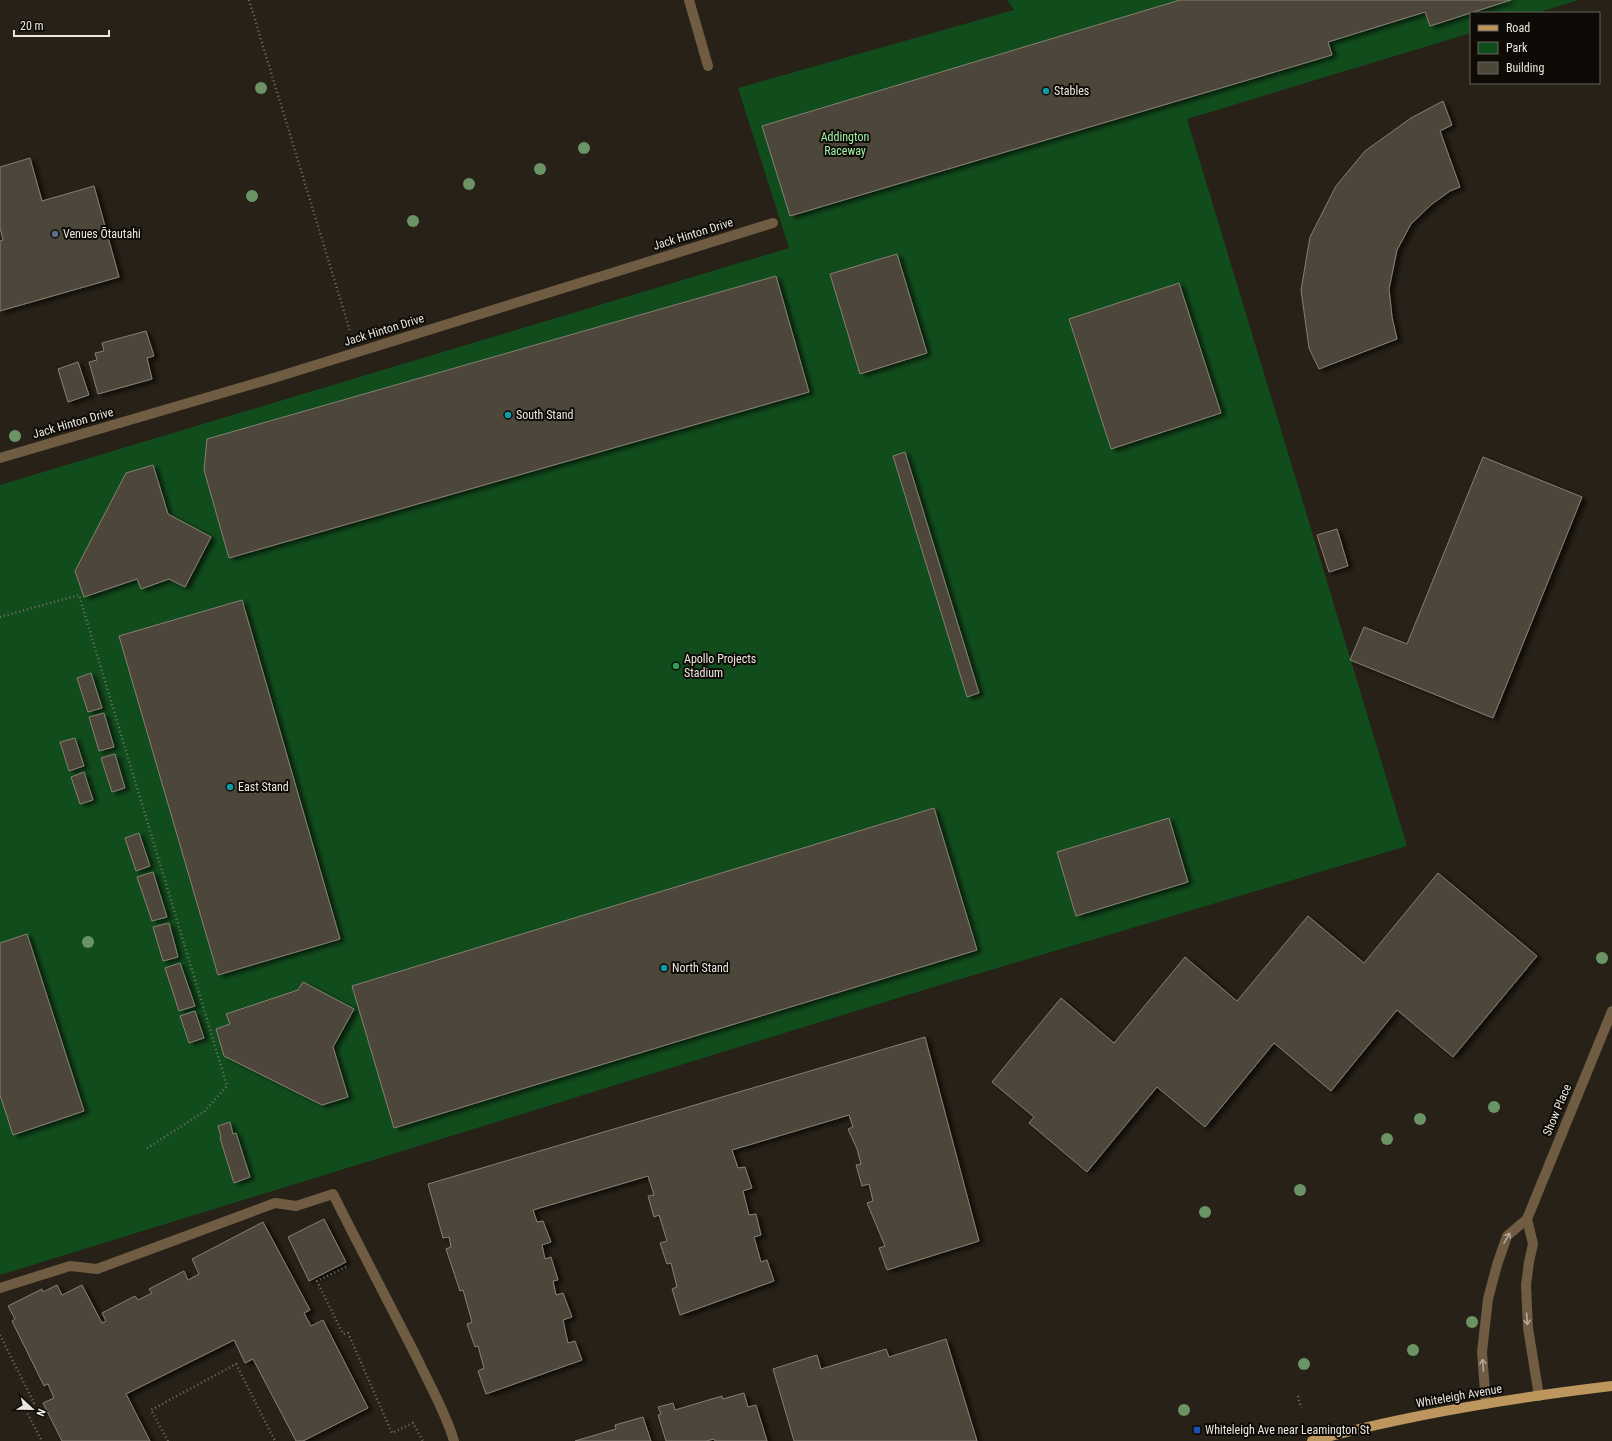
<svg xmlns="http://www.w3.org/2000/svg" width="1612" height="1441" viewBox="0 0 1612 1441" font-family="'Roboto Condensed',sans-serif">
<defs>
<filter id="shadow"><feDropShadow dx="4.5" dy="2.5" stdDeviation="2" flood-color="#0009"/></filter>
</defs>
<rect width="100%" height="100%" fill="#272117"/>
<path fill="#114d1c" d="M1007,0H1579L1536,13H1471V33L1187,119L1407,846L937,986L0,1275V485L789,248L738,88L1014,10Z"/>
<path fill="#4d463b" stroke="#877f73" filter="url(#shadow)" d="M1180,0H1511L1430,26L1425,12L1328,42L1332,55L790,216L762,126Z
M1443,101L1452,125L1440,131L1460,187L1450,191L1432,204L1411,224L1397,250L1389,289L1392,317L1397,339L1319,369L1309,348L1301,290L1310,237L1336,186L1365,151L1411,118Z
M30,158L42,201L94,186L119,277L0,311V241L3,240L0,228V167Z
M897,254L927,353L860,374L830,274Z
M776,276L809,392L229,558L204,470L207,439Z
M1179,283L1221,413L1111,449L1069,319Z
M146,331L154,356L147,358L152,379L98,394L89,362L97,360L95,353L104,351L102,343Z
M78,362L89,395L68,402L58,369Z
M905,452L979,693L967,697L893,456Z
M1483,457L1582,497L1493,718L1350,660L1364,627L1407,644Z
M153,465L168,514L211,537L185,587L169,579L141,589L137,579L84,597L75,571L126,473Z
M1337,529L1348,566L1329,572L1317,535Z
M242,600L340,939L218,975L119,636Z
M91,673L102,708L88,712L77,678Z
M104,713L114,747L99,751L89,717Z
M75,738L84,766L69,771L60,742Z
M115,754L125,788L112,792L101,758Z
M84,772L93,800L80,804L71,777Z
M934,808L977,950L394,1128L352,986Z
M1169,818L1188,882L1076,916L1057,852Z
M139,833L150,866L136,871L125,838Z
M153,872L167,917L152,921L137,877Z
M1438,873L1537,956L1453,1057L1397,1010L1331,1091L1274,1043L1205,1127L1157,1087L1087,1172L1029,1123L1034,1117L992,1082L1061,998L1114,1043L1185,957L1237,1001L1308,916L1364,963Z
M169,923L178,957L163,961L153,927Z
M27,934L84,1111L13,1135L0,1095V943Z
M180,963L195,1006L179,1011L165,968Z
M303,982L354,1009L333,1047L348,1097L322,1105L224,1056L216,1029L230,1024L226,1014L298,990Z
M195,1011L204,1038L189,1043L180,1016Z
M925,1037L979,1241L887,1270L879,1248L885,1246L867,1203L873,1201L869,1184L862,1186L856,1165L861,1164L857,1149L848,1129L853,1127L849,1115L732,1150L738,1168L745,1167L752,1188L743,1191L749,1215L756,1214L761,1235L754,1237L761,1262L767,1260L774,1281L680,1315L672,1289L677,1287L671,1263L667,1264L660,1243L667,1241L659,1215L654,1217L648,1196L654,1195L648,1176L533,1210L537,1222L543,1221L551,1242L542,1245L545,1259L551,1257L558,1280L553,1281L556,1295L563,1293L572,1317L563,1320L568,1343L575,1341L582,1360L486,1394L478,1371L484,1368L478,1346L475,1347L467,1324L472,1322L463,1290L460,1291L446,1249L451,1247L449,1237L443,1238L428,1184Z
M230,1122L233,1134L236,1133L250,1177L234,1183L220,1138L221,1137L218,1126Z
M324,1219L346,1262L309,1281L288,1237Z
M263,1222L310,1310L304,1313L311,1326L323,1320L368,1408L303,1441H296L253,1359L245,1363L234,1340L126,1394L150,1441H62L43,1403L54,1398L48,1384L44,1386L12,1321L15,1319L8,1306L42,1289L43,1292L57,1285L62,1295L82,1285L102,1323L106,1321L102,1313L135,1296L138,1300L152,1293L149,1289L184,1271L188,1280L199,1274L192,1259Z
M946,1339L977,1441H794L773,1369L817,1355L821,1369L886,1349L889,1357Z
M744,1393L748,1407L756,1405L767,1441H715L714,1439L706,1441H666L658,1415L661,1414L658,1407L673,1403L675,1410L722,1396L723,1399Z
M643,1417L651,1441H575L616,1429L615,1425Z"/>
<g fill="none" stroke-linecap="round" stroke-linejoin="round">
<path stroke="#757067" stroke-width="2.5" stroke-dasharray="1 3" stroke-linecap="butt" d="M249,0L350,331
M0,617L79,595L227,1086L205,1111L146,1149
M346,1267L317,1281L343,1334L348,1333L392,1433L413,1423L423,1441
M0,1335L34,1403L25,1409L42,1441
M1298,1396L1301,1408
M168,1441L151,1410L236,1364L275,1441"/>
<path stroke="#6f5c42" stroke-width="10" d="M0,1288L70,1266L97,1269L275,1203L296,1206L333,1194C361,1250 390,1305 418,1360C430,1386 446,1413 454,1441"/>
<path stroke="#6f5c42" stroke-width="10" d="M689,0L708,66
M0,458L277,377L773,223
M1527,1219L1612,1011
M1486,1404L1482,1352L1488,1299L1497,1265L1507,1236L1527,1219L1533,1244L1529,1262L1526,1285L1528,1328L1539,1396"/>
<path stroke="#bd965e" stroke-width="10" d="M1312,1441C1410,1414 1511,1398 1612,1386"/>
</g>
<g fill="#6a9466">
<circle cx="261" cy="88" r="6"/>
<circle cx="584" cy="148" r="6"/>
<circle cx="540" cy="169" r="6"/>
<circle cx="469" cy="184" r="6"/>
<circle cx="252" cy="196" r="6"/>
<circle cx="413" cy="221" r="6"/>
<circle cx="15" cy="436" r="6"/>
<circle cx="88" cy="942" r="6"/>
<circle cx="1602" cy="958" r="6"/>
<circle cx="1494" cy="1107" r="6"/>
<circle cx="1420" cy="1119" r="6"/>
<circle cx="1387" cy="1139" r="6"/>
<circle cx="1300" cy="1190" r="6"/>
<circle cx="1205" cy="1212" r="6"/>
<circle cx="1472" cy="1322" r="6"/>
<circle cx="1413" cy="1350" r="6"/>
<circle cx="1304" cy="1364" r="6"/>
<circle cx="1184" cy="1410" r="6"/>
</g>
<defs><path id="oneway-shaft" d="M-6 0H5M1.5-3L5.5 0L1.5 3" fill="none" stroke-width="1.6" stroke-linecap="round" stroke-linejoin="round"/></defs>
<g stroke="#b3a899">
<use href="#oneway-shaft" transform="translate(1507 1238) rotate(-60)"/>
<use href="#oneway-shaft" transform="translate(1527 1319) rotate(86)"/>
<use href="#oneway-shaft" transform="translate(1483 1365) rotate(-94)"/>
</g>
<g fill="#0f9aa8" stroke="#0e0b07" stroke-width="1.5">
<circle cx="1046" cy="91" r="4"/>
<circle cx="508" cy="415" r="4"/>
<circle cx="230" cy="787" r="4"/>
<circle cx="664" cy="968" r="4"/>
</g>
<circle fill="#5c6f8a" stroke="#0e0b07" stroke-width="1.5" cx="55" cy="234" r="4"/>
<circle fill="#2e9e5b" stroke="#0e0b07" stroke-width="1.5" cx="676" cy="666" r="4"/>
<rect fill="#1a4fb4" stroke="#0e0b07" stroke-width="1.5" x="1193" y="1426" width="8" height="8" rx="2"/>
<g text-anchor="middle" stroke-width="4" stroke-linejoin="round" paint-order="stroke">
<g font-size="12" fill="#ebe7e0" stroke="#0e0b07" text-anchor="start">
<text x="1054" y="95">Stables</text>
<text x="63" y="238">Venues Ōtautahi</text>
<text x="516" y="419">South Stand</text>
<text x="684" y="663">Apollo Projects<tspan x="684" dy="14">Stadium</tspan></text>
<text x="238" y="791">East Stand</text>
<text x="672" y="972">North Stand</text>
<text x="1205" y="1434">Whiteleigh Ave near Leamington St</text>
</g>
<g font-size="12" fill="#a0f3a6" stroke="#0e0b07">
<text x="845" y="141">Addington<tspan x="845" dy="14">Raceway</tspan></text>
</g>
<g font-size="12" fill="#ebe7e0" stroke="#0e0b07">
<text transform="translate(693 234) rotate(-17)" y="4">Jack Hinton Drive</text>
<text transform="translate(384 330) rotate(-17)" y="4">Jack Hinton Drive</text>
<text transform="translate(73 423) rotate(-16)" y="4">Jack Hinton Drive</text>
<text transform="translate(1557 1110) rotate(-67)" y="4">Show Place</text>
<text transform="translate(1459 1396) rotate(-10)" y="4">Whiteleigh Avenue</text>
</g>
</g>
<rect x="1470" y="12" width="130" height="72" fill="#0e0b07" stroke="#66635e"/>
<rect x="1478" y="25" width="20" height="6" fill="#bd965e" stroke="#66635e"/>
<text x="1506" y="32" font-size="12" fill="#ebe7e0">Road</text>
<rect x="1478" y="42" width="20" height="12" fill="#114d1c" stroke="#66635e"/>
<text x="1506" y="52" font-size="12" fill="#ebe7e0">Park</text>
<rect x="1478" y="62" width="20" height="12" fill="#4d463b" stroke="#66635e"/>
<text x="1506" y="72" font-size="12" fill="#ebe7e0">Building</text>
<g transform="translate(32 1409) rotate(112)" stroke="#0e0b07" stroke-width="3" paint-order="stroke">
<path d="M0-3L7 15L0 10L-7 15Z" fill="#ebe7e0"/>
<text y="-6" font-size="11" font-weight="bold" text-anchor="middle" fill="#ebe7e0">N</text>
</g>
<path d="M14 30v6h95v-6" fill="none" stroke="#ebe7e0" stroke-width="2"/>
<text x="20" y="30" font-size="12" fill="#ebe7e0" stroke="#0e0b07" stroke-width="3" paint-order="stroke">20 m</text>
</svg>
